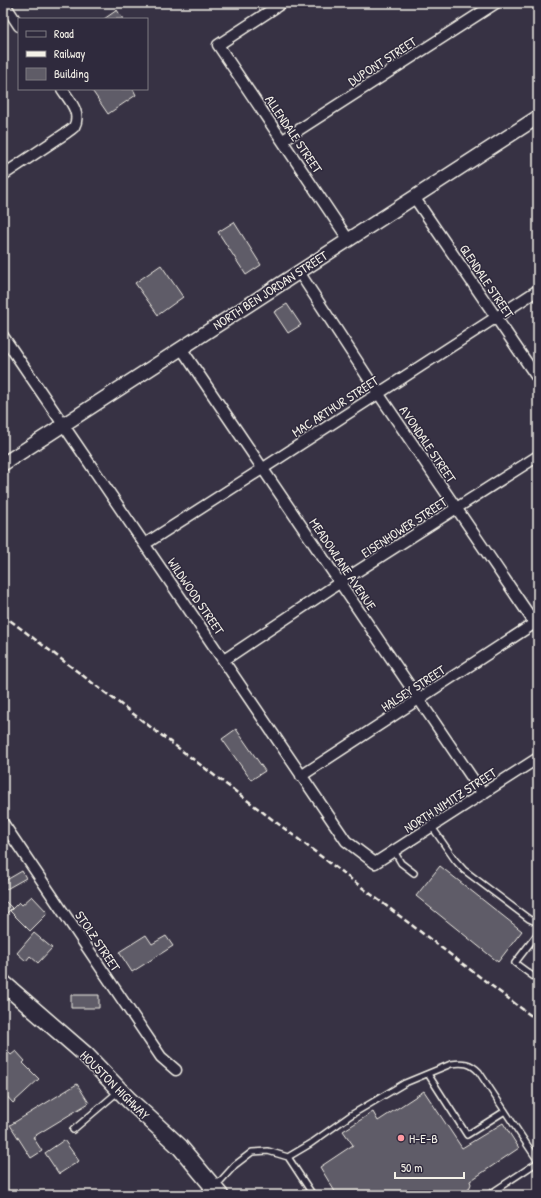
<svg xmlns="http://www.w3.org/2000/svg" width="541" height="1198" viewBox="0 0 541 1198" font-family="'Patrick Hand',sans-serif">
<rect width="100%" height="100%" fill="#373244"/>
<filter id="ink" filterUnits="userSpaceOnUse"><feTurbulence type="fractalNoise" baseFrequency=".025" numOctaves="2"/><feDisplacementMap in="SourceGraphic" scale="8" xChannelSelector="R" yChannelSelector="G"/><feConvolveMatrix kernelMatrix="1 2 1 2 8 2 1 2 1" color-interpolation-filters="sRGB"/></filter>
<g filter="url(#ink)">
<path fill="#5f5c67" stroke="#f4f1e8" d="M117,10L123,19H104Z
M91,89H133L136,95L108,114Z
M234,222L261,265L246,275L218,232Z
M161,265L183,297L158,315L135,283Z
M287,304L301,325L288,333L274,312Z
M236,729L265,771L251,780L222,739Z
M440,866L522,931L498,962L416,896Z
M22,871L26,878L3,891V882Z
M32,896L48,913L30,931L10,911L19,902L22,905Z
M3,899L12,908L3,917Z
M34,933L52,948L38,963L30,956L26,961L17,953Z
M146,935L152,944L166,936L173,946L132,972L119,952Z
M71,995H99V1008H71Z
M3,1046L11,1055L16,1051L25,1061L23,1063L39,1079L13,1103L3,1092Z
M77,1084L89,1103L33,1137L42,1151L31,1158L10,1125Z
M424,1091L462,1148L503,1123L519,1148L470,1181L471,1184L469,1189L463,1195H337L320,1167L353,1145L343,1131L373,1112L378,1121Z
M64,1140L79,1161L59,1174L45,1153Z"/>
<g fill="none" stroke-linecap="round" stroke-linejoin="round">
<defs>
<path id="service" d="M432,827L455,860L464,870L529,919L538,923
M394,851L401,863L414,873
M538,933L515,963L534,977L538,972
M428,1074L467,1135L505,1111
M73,1130L119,1091
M288,1157L313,1195
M216,1186L235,1165L252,1152L268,1151L288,1157L310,1144L351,1115L405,1083L451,1064C463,1062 471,1063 479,1072L538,1161
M488,1195L538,1162"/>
<path id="minor" d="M4,3L19,26
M282,3L218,45L348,239
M283,140L496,3
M3,175L66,133C69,131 72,129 74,127C82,113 69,100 62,89
M414,197L538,379
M299,272L378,393L538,628
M3,336L346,841L375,863L538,758
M181,348L483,794
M145,544L262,469L538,290
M224,660L339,583L538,456
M301,776L538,621
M3,823L161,1057L176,1070
M205,1195L214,1188"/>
<path id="tertiary" d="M3,464C182,349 359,232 538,117"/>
<path id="primary" d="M3,983L86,1055L129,1100L180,1147L220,1195"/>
</defs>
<use href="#service" stroke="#f4f1e8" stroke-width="8"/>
<use href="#minor" stroke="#f4f1e8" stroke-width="13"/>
<use href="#tertiary" stroke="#f4f1e8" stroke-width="16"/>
<use href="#primary" stroke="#f4f1e8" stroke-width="19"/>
<use href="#service" stroke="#2f2a3d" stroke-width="5"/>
<use href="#minor" stroke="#2f2a3d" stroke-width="10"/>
<use href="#tertiary" stroke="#2f2a3d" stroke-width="13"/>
<use href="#primary" stroke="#2f2a3d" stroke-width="16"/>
<path stroke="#f4f1e8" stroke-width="2.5" stroke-dasharray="6 3" stroke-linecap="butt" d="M3,615L538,1021"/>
</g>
</g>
<circle fill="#ff9aa2" stroke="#2f2a3d" stroke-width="1.5" cx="401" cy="1138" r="4"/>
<g text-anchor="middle" stroke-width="3" stroke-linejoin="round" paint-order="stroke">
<g font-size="13" fill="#f4f1e8" stroke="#2f2a3d">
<text transform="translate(382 61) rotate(-33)" y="5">DUPONT STREET</text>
<text transform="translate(294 134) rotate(56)" y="5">ALLENDALE STREET</text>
<text transform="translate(487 281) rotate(56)" y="5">GLENDALE STREET</text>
<text transform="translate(270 290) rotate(-33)" y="5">NORTH BEN JORDAN STREET</text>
<text transform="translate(335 406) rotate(-33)" y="5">MAC ARTHUR STREET</text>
<text transform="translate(428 444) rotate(56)" y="5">AVONDALE STREET</text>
<text transform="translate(404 527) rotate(-33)" y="5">EISENHOWER STREET</text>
<text transform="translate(343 564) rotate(56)" y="5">MEADOWLANE AVENUE</text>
<text transform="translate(196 596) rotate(56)" y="5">WILDWOOD STREET</text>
<text transform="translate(413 688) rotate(-33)" y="5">HALSEY STREET</text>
<text transform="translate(450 800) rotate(-33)" y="5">NORTH NIMITZ STREET</text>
<text transform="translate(98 941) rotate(56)" y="5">STOLZ STREET</text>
<text transform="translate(115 1085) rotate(45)" y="5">HOUSTON HIGHWAY</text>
</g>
<g font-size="13" fill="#f4f1e8" stroke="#2f2a3d" text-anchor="start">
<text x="409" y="1143">H-E-B</text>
</g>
</g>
<rect width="541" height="1198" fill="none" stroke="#2f2a3d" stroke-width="16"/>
<rect x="8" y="8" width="525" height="1182" fill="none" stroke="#f4f1e8" stroke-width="1.5" filter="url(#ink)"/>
<rect x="18" y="18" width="130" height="72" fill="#2f2a3d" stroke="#7e7a81"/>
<rect x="26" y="31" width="20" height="6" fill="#2f2a3d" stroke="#7e7a81"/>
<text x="54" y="38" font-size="12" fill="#f4f1e8">Road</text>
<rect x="26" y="51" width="20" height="6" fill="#f4f1e8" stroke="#7e7a81"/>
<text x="54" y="58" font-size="12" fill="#f4f1e8">Railway</text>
<rect x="26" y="68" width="20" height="12" fill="#5f5c67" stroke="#7e7a81"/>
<text x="54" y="78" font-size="12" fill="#f4f1e8">Building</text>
<path d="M395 1172v6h69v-6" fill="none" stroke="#f4f1e8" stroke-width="2"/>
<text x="401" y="1172" font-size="12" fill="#f4f1e8" stroke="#2f2a3d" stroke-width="3" paint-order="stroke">50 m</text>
</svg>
